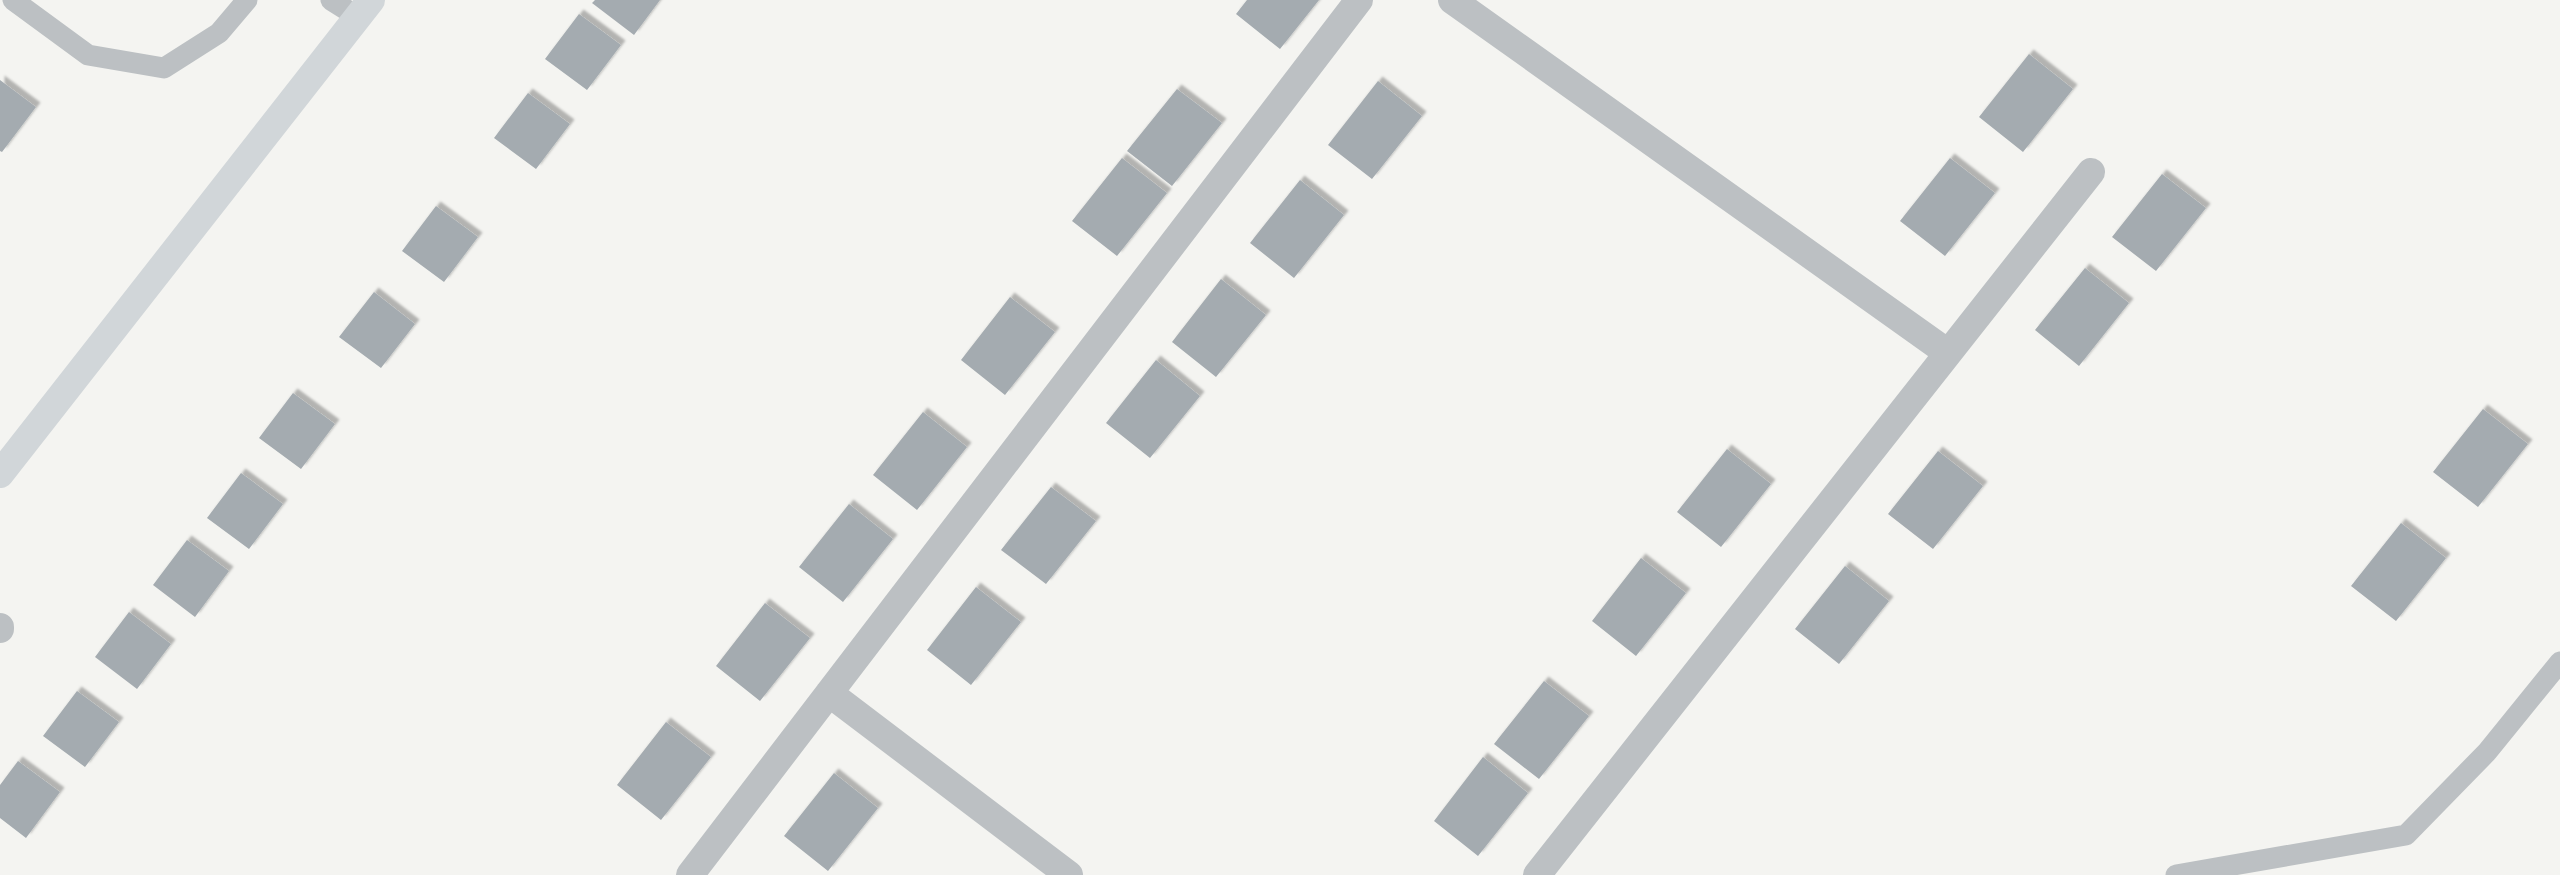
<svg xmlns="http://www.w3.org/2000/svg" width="2560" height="875" viewBox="0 0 2560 875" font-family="Figtree,sans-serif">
<defs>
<filter id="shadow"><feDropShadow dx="4.5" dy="-4.5" stdDeviation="1" flood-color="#0004"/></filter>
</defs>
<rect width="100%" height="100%" fill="#f4f4f1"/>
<path fill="#a4abb0" filter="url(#shadow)" d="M595,0H660L634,35L592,3Z
M1247,0H1319L1280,49L1236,14Z
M579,14L621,45L587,90L545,59Z
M2029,54L2073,89L2023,152L1979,117Z
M0,80L36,107L2,152L0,151Z
M1378,81L1422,116L1372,179L1328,145Z
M1177,89L1222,123L1172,186L1127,151Z
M528,93L570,124L536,169L494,138Z
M1122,158L1167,193L1117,256L1072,221Z
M1950,158L1995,193L1945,256L1900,221Z
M2162,174L2206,208L2156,271L2112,237Z
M1300,180L1344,215L1294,278L1250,243Z
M436,206L478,237L444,282L402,251Z
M2085,268L2129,303L2079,366L2035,330Z
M1221,279L1266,315L1216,377L1172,342Z
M374,292L415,324L381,368L339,337Z
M1010,297L1055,332L1005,395L961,360Z
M1156,360L1200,396L1150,458L1106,423Z
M293,393L335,424L301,469L259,438Z
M2483,409L2528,444L2478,507L2433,472Z
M923,412L967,447L917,510L873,475Z
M1727,449L1771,484L1721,547L1677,512Z
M1938,451L1983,486L1933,549L1888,514Z
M241,473L283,504L249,549L207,518Z
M1051,487L1096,521L1046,584L1001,550Z
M849,504L893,539L843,602L799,567Z
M2401,523L2446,558L2396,621L2351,586Z
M187,540L229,571L195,617L153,585Z
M1641,558L1686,593L1636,656L1592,621Z
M1845,566L1889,601L1839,664L1795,629Z
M976,587L1021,622L971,685L927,650Z
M765,603L810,638L760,701L716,666Z
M129,612L171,644L137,689L95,657Z
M1544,681L1589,716L1539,779L1494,744Z
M77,691L119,722L85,767L43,736Z
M666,722L711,757L661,820L617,785Z
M1483,757L1528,793L1478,856L1434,821Z
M18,761L60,792L26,838L0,818V785Z
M834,773L878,808L828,871L784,836Z"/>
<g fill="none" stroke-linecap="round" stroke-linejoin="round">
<path stroke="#bcc0c3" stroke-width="21" d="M13,0L88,55L164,68L219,33L247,0
M331,0L358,17
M2176,875L2406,835L2487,752L2560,662"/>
<path stroke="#bcc0c3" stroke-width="28" d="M1452,0L1948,353
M0,627V629
M829,693L1069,875
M690,875L1359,0
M1537,875L2091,172"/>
<path stroke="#d1d6d9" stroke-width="28" d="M0,474L371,0"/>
</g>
</svg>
